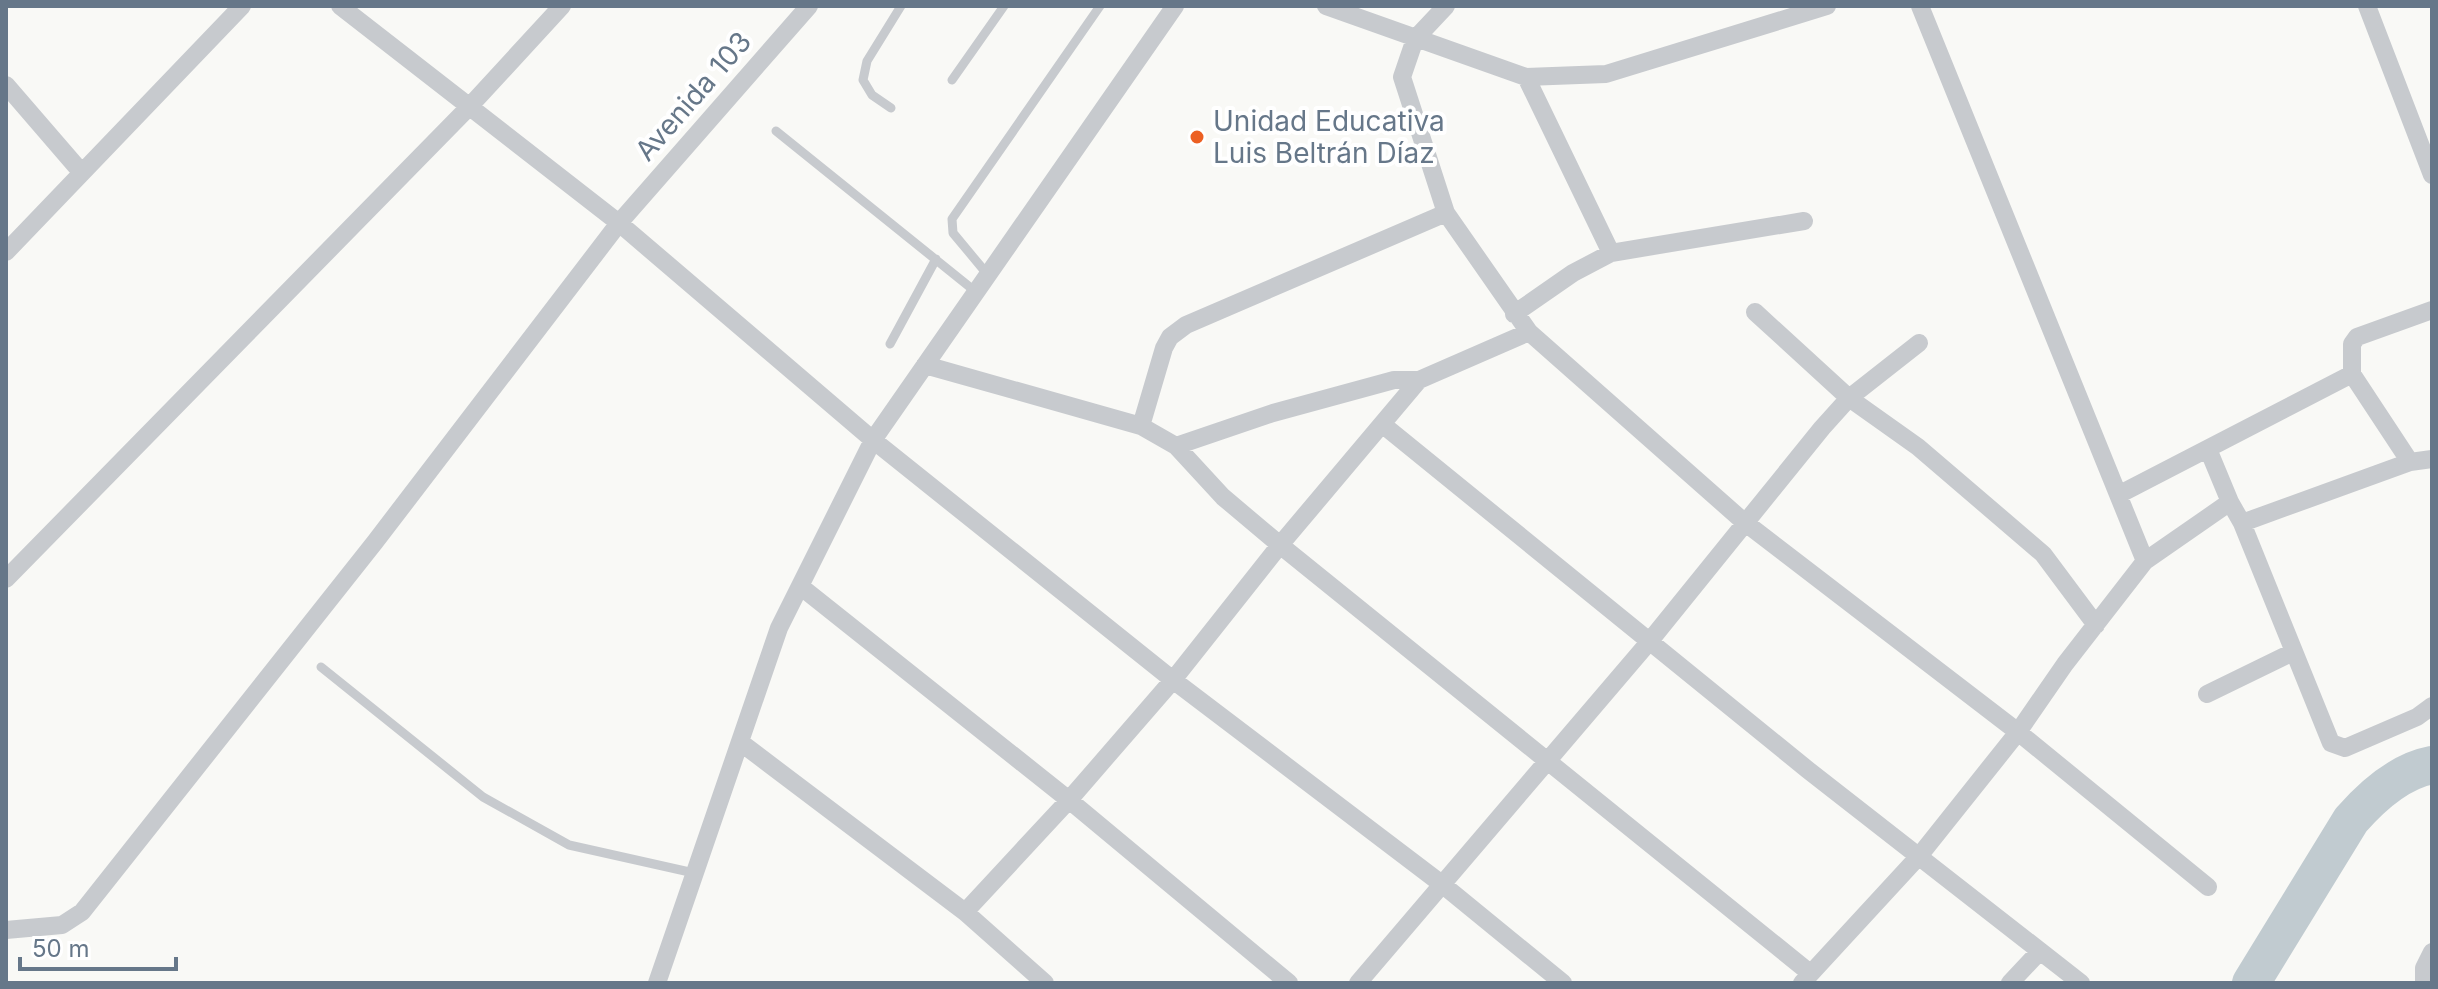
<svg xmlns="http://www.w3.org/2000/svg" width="2438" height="989" viewBox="0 0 2438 989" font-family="Inter,sans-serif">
<rect width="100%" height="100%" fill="#f9f9f6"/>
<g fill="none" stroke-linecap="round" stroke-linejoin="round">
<path stroke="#c1cbd0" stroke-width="38" d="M2251,983L2351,820C2372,796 2400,771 2432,765"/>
<path stroke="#c7cace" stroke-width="9" d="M952,80L1004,6
M891,108L872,95L863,80L867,61L901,6
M776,131L976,292
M988,275L953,233L952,219L1100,6
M890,344L936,259
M321,667L483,797L569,845L694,873"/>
<path stroke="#c7cace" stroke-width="18" d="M340,6L619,223L873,440L1173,680L1443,885L1563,983
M1326,6L1526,77L1606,74L1827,6
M1446,6L1415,39L1402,77L1446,213L1529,332L1743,521L2018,732L2208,887
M1920,6L2145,561
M2367,6L2432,175
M1526,77L1611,253
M6,85L82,173
M6,252L242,6
M1755,312L1849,398L1918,447L2043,554L2096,625
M1514,314L1573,273L1611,253L1804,221
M925,365L1141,426L1176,446L1223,497L1280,545L1810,973
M2352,374V344L2357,337L2432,310
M1382,424L1808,770L2081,983
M1141,426L1164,348L1170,337L1186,325L1446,213
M1176,446L1273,413L1394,380H1419
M2208,449L2230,502
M2120,494L2352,374L2410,462
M2242,523L2331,743L2345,748L2417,717L2432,706
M6,579L469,107L562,6
M800,586L1069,800L1289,983
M2207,694L2293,652
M740,742L965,912L1045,983
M965,912L1069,800L1173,680L1280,545L1419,380L1529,332
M6,930L62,925L82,912L375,542L619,223L809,6
M657,983L779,628L873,440L1175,6
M1358,983L1649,642L1822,428L1849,398L1919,343
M1802,983L1920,855L2018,732L2065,664L2145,561L2230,502L2242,523L2410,462L2432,459
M2010,983L2040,951
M2424,983V968L2432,952"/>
</g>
<circle fill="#ec6023" stroke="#fff" stroke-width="3" cx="1197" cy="137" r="8"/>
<g text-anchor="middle" stroke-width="8" stroke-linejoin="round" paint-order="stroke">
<g font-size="28" fill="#667789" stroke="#fff">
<text transform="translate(693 96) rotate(-49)" y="10">Avenida 103</text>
</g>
<g font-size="28" fill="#667789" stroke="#fff" text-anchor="start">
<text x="1213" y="131">Unidad Educativa<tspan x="1213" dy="32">Luis Beltrán Díaz</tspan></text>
</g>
</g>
<rect width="2438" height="989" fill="none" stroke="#667789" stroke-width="16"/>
<path d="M20 957v12h156v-12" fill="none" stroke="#667789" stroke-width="4"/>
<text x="32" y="957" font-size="24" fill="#667789" stroke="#ffffff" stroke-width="6" paint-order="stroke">50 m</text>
</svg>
